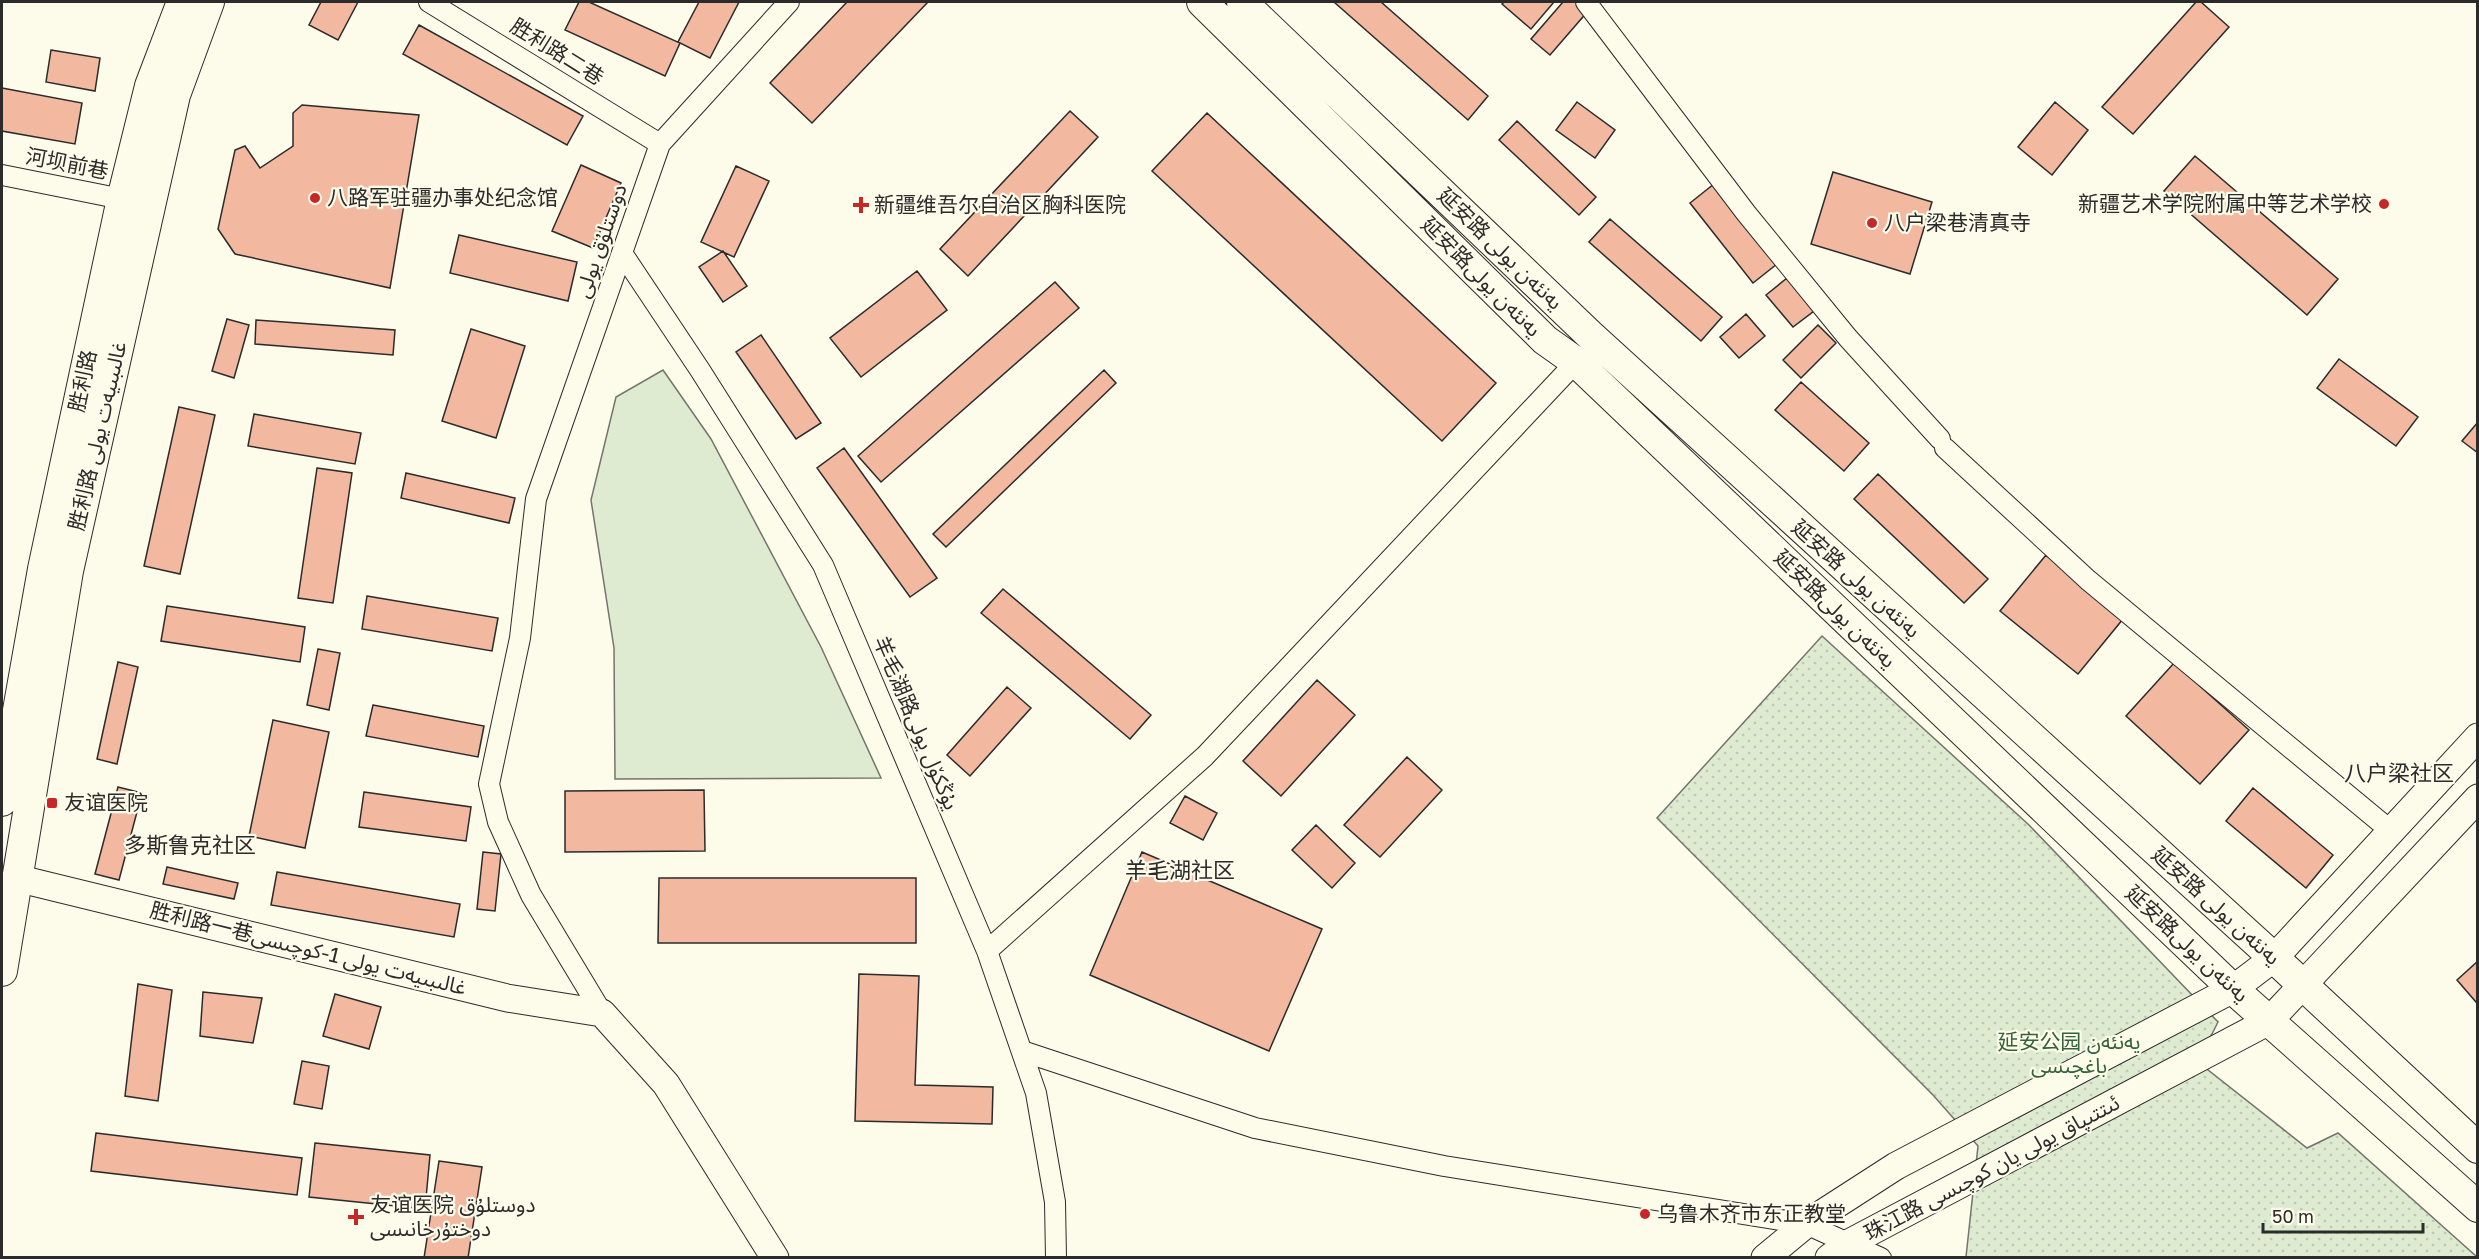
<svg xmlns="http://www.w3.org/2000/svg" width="2479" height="1259" viewBox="0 0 2479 1259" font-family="'Golos Text','Noto Sans Arabic','Noto Sans SC',sans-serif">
<defs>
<pattern id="park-dots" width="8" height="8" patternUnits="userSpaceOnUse" patternTransform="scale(1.5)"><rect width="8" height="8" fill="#deebd1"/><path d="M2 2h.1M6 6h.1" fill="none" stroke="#bfcab4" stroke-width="1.8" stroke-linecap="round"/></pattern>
</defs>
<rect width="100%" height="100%" fill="#fdfbea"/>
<path fill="url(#park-dots)" stroke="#74746e" stroke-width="1.5" d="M1822,636L2029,825L2218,1022L2198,1062L2307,1148L2338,1133L2477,1257H1966L1978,1146L1933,1095L1657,818Z"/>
<path fill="#deebd1" stroke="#74746e" stroke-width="1.5" d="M663,370L711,439L821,647L881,778L615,779L614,648L591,500L616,397Z"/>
<path fill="#f2b8a0" stroke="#2b2b2b" stroke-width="1.5" d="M321,2H358L338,40L309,25Z
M579,2H589L680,43L665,76L565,30Z
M699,2H739L710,58L678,42Z
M847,2H928L812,123L770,83Z
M1334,2H1381L1488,96L1468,120Z
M1504,2H1554L1531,29L1502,4Z
M1563,2H1576L1588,11L1550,55L1531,39Z
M2196,2H2201L2229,27L2133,134L2102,107Z
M419,25L583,116L567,145L403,54Z
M51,50L100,58L95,91L46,82Z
M2,88L82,103L75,144L2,131Z
M1577,102L1615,130L1595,158L1556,130Z
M2055,102L2088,130L2052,175L2018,147Z
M302,105L419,115L390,288L235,254L218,229L235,150L245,146L260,168L293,146V113Z
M1070,111L1098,137L968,276L940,249Z
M1207,113L1496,383L1442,441L1152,171Z
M1517,121L1596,197L1579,215L1499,140Z
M2195,156L2338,279L2307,315L2164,191Z
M581,165L621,183L593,248L552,231Z
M736,166L769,181L734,257L701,242Z
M1833,172L1932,202L1910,274L1811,244Z
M1719,180L1782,260L1753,283L1690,203Z
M1610,219L1722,317L1701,341L1589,242Z
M459,235L577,262L568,301L450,273Z
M723,251L747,286L723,302L699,267Z
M917,271L947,310L861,377L830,338Z
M1787,278L1814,311L1793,327L1766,295Z
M1055,282L1079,308L881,482L858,456Z
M1746,314L1765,336L1739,358L1720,337Z
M227,319L249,325L234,378L212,371Z
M256,320L395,330L393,355L255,344Z
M1818,325L1836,343L1801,378L1783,360Z
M471,329L525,346L496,438L442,421Z
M761,335L821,423L796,439L736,352Z
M2339,359L2418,417L2396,446L2317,388Z
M1104,370L1116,383L946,547L933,534Z
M1801,382L1869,443L1844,471L1775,410Z
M179,407L215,415L180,574L144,566Z
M254,414L361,433L355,464L248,446Z
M2478,422V453L2462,441Z
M844,448L937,578L910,597L817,468Z
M317,468L352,473L333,603L298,598Z
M406,473L515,498L509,523L401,498Z
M1878,474L1988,579L1964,603L1854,499Z
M2046,555L2123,619L2078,674L2000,611Z
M1003,589L1151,715L1130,739L981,613Z
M367,596L498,618L492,651L362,629Z
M167,606L305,627L300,662L161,641Z
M318,649L340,653L329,710L307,705Z
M118,662L138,667L117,764L97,759Z
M2174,663L2249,730L2200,784L2126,716Z
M1317,680L1355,715L1281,796L1243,761Z
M1007,687L1031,708L970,776L947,755Z
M373,705L484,726L478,757L366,736Z
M273,720L329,732L305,848L249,836Z
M1407,757L1442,790L1380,857L1344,825Z
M118,787L142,793L119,880L95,874Z
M2253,788L2333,855L2306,888L2226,821Z
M704,790L705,851L565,852V791Z
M364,792L471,807L466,841L359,827Z
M1185,796L1217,813L1203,840L1170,823Z
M1316,825L1355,863L1332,888L1292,850Z
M483,852L501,854L495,911L477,909Z
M1142,852L1322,929L1269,1051L1090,975Z
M167,867L238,883L234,899L163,884Z
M277,872L460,904L454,937L271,905Z
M659,878H916V943H658Z
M2478,961V1001L2476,1002L2457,980Z
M859,974L919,976L915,1085L993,1087L992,1124L855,1121Z
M138,984L172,990L158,1101L125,1096Z
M203,992L262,998L253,1043L200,1036Z
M335,994L381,1007L369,1049L323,1036Z
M302,1061L329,1066L322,1109L294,1104Z
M96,1133L302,1158L297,1195L91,1171Z
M315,1143L430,1155L425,1209L309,1197Z
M439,1161L482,1167L468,1258H424Z"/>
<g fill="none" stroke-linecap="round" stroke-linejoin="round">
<defs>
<path id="street" d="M429,2L660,144
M1586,2L1746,213L1848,338L1940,439
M2,175L122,199
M622,253L700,370L823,565L987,951L1036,1093L1055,1202L1056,1258
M1945,448L2088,580L2391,831
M987,951L1205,756L1576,362
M602,1013L531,895L498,822L489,784L520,638L536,499L660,144L789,2
M1022,1051L1255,1128L1444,1166L1806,1224L1881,1258"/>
<path id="secondary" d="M16,878L507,998L602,1013L666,1084L775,1258
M1765,1258L1806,1224L1896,1166L2233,989L2274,958L2478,737
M1829,1258L1849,1243L2269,1021L2478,798"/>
<path id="primary" d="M1202,2L1545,340L1576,362L2233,989L2478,1207
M1242,2L1590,335L2274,958L2478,1148
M2,801L43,569L122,199L150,86L182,2
M2,971L68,571L175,95L209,2"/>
</defs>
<use href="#street" stroke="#2b2b2b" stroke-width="22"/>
<use href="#secondary" stroke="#2b2b2b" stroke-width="29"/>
<use href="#primary" stroke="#2b2b2b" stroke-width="32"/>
<use href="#street" stroke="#fdfbea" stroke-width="20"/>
<use href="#secondary" stroke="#fdfbea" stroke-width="27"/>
<use href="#primary" stroke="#fdfbea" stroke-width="30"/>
</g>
<g fill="#c62828" stroke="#fdfbea" stroke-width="2">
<circle cx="315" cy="198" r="6"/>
<circle cx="2384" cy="204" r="6"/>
<path d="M858 196h6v6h6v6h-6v6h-6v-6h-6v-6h6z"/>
<circle cx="1872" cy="223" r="6"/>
<rect x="46" y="797" width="12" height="12" rx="3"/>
<circle cx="1645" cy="1214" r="6"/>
<path d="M353 1208h6v6h6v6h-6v6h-6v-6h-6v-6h6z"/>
</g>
<g text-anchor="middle" stroke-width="4.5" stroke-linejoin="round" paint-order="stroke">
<g font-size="21" fill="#2b2b2b" stroke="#fdfbea">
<text transform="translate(557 52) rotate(32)" y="7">胜利路二巷</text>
<text transform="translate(67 164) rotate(11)" y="7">河坝前巷</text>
<text transform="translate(601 241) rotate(-71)" y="7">دوستلۇق يولى</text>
<text transform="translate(1500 249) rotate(44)" y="7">延安路 يەنئەن يولى</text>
<text transform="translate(1481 277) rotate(45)" y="7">延安路يەنئەن يولى</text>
<text transform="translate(83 381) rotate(-78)" y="7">胜利路</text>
<text transform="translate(98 436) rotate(-77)" y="7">胜利路 غالىبىيەت يولى</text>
<text transform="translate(1856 579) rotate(42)" y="7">延安路 يەنئەن يولى</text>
<text transform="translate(1835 609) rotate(44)" y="7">延安路يەنئەن يولى</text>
<text transform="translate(916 723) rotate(67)" y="7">羊毛湖路يۇڭكۆل يولى</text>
<text transform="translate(2216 906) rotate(42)" y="7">延安路 يەنئەن يولى</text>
<text transform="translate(2187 944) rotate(43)" y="7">延安路يەنئەن يولى</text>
<text transform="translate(308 949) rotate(14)" y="7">胜利路一巷غالىبىيەت يولى 1-كوچىسى</text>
<text transform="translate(1992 1168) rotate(-28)" y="7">珠江路 ئىتتىپاق يولى يان كوچىسى</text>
</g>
<g font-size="21" fill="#2b2b2b" stroke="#fdfbea" text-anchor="start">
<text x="327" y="205">八路军驻疆办事处纪念馆</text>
<text x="2372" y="211" text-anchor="end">新疆艺术学院附属中等艺术学校</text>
<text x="874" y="212">新疆维吾尔自治区胸科医院</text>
<text x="1884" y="230">八户梁巷清真寺</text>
<text x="64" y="810">友谊医院</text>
<text x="370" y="1212">友谊医院 دوستلۇق<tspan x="370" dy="24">دوختۇرخانىسى</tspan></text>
<text x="1657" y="1221">乌鲁木齐市东正教堂</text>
</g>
<g font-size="21" fill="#34623c" stroke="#fdfbea">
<text x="2069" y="1049">延安公园 يەنئەن<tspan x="2069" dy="24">باغچىسى</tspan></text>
</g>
<g font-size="22" fill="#2b2b2b" stroke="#fdfbea">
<text x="2399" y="781">八户梁社区</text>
<text x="190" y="853">多斯鲁克社区</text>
<text x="1180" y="878">羊毛湖社区</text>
</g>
</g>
<rect width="2479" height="1259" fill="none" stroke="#2b2b2b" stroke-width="6"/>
<path d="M2263 1223v9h160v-9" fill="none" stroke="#2b2b2b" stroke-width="3"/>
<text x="2272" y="1223" font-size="18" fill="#2b2b2b" stroke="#fdfbea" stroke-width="4.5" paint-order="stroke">50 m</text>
</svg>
